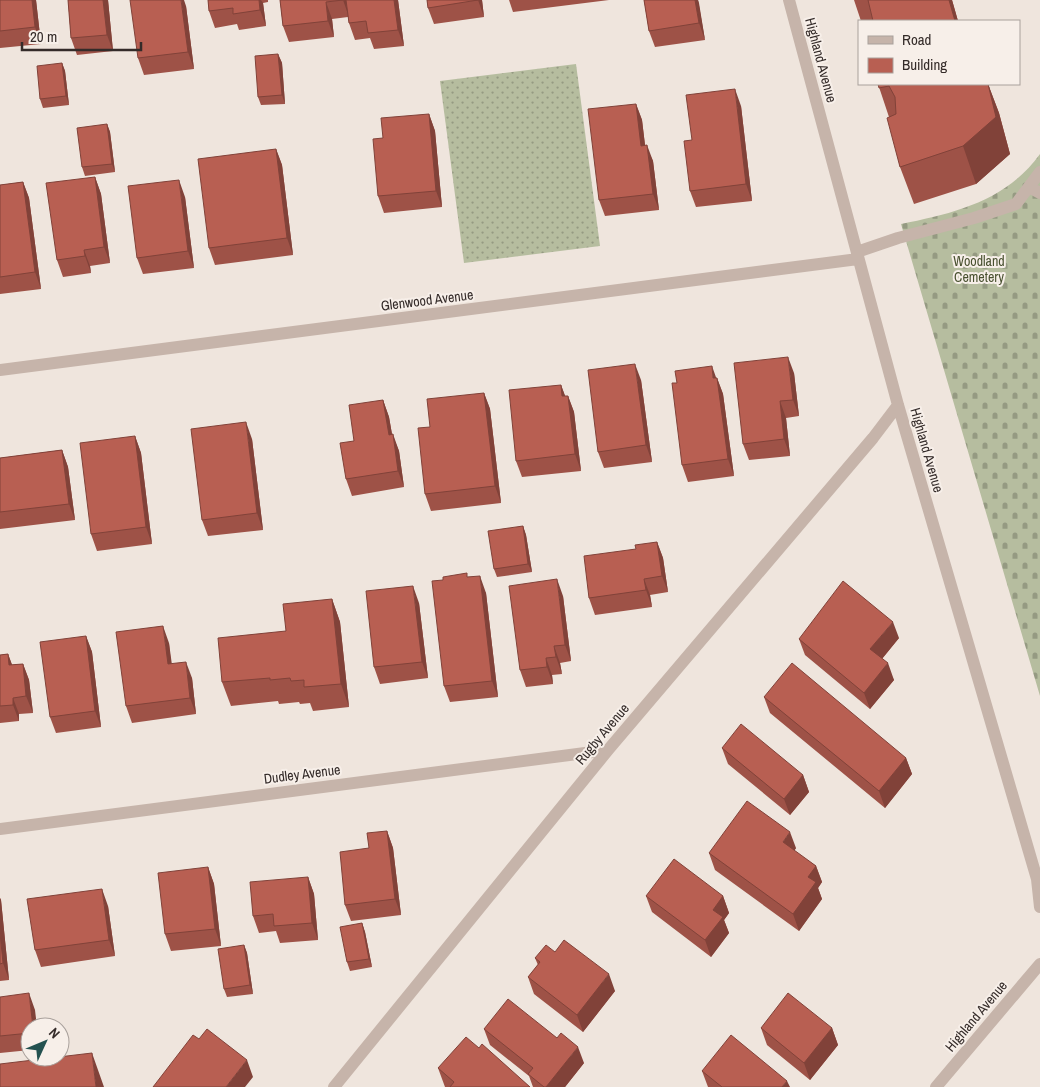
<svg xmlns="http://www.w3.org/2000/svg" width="1040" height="1087" viewBox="0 0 1040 1087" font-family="'Archivo Narrow',sans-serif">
<defs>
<pattern id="grass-dots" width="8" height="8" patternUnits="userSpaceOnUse" patternTransform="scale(1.25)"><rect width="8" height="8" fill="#b6bd9f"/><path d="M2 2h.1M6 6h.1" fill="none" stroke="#959a82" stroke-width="1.8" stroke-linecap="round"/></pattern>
<pattern id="cemetery-stones" width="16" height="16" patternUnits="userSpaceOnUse" patternTransform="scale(1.25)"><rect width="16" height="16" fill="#b6bd9f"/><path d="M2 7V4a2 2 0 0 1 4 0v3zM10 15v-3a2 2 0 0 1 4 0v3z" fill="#959a82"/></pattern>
</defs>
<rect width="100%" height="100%" fill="#efe5dd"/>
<path fill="url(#grass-dots)" d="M576,64L600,246L464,263L440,81Z"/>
<path fill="url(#cemetery-stones)" d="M1040,154V696L901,224C955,213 1006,201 1040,154Z"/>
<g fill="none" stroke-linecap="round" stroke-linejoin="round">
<path stroke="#c6b4aa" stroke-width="12" d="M789,0L898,405L1037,879L1040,907
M1029,187L1040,193
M857,252L898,238L974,218L1016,204L1040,172
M0,370L858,259
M0,829L608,750
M334,1087L608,750L873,438L898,405
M936,1087L1040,964"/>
</g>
<path fill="#9e5247" d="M0,0H36L41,44L0,48Z
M68,0H108L113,51L77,55L71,38Z
M208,0H268V2L263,3L266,26L239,30L237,24L215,28L209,11Z
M280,0H398L404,46L374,49L370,38L355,40L349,23L348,17L332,19L334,37L289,42L283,26Z
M427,0H482L484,17L434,24L428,8Z
M509,0H609L513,12Z
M644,0H698L705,40L655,47L649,31Z
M854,0H952L958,21H861Z
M186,6L194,69L144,75L138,58Z
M278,54L282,63L285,104L261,105L258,97Z
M62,63L65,71L69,105L43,108L40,99Z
M878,84H988L999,113L1010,154L976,184L914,204L900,167L889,117Z
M636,104L642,120L645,145L653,161L659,210L605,216L599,200Z
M741,106L752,201L696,207L690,191L692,140Z
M429,114L435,131L442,207L384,213L378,196Z
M107,124L110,132L115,172L85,176L82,167Z
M276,149L282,165L293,255L215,265L209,248Z
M95,177L101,194L110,263L90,266L91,273L63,277L57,260Z
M23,182L29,198L41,289L0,294V185Z
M185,197L194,268L143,274L137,258Z
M794,373L799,416L786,418L790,456L749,460L743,444Z
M716,378H717L723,394L734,476L688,482L682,465Z
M641,380L652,462L604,468L598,452Z
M561,385L565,396H568L574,412L581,471L522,477L516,461Z
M484,393L490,409L501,503L431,511L425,494L430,427Z
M383,400L389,417L392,434L399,451L404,487L352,496L346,479L354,441Z
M135,436L141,453L152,544L97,551L91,534Z
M252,439L263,530L208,536L202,520Z
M62,450L68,467L75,520L0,529V458Z
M523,526L526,535L532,572L497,577L494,569Z
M657,542L663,558L668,592L650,595L652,607L595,615L589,598L636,549Z
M469,577L486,593L498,697L450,702L444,686Z
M563,596L571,661L560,663L562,674L552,675L553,684L526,687L520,670Z
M332,599L340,622L349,707L313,711L310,703L300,704L299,702L279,704L278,701L231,706L222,682L286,631Z
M419,603L428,678L380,684L374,667Z
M86,636L92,652L101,727L56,733L50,717Z
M899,638L882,659L894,680L870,709L805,655L799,639Z
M169,643L171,664L192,678L196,714L132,723L126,706Z
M8,654L12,665L23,664L29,680L33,713L19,714V721L0,723V655Z
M764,697L906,758L912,774L885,808L770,713Z
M722,748L803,775L809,792L790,815L728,764Z
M387,831L393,848L401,915L351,921L345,905L369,848Z
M796,848L794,851L816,866L822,882L818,888L822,899L799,931L715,870L709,853Z
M208,867L214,884L221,946L171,951L165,934Z
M308,877L314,894L318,940L280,943L276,931L259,933L253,916Z
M646,896H723L729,913L724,920L729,933L711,957L652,912Z
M0,898L1,900L9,980L0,981Z
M108,906L115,956L41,967L35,950Z
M362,923L365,932L372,967L350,971L347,962Z
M244,945L247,953L253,994L227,997L224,989Z
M555,952L615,991L583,1032L534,994L528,977L538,965L535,958Z
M0,997L35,1010L30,1027V1050L0,1053Z
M761,1028H832L838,1045L810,1080L767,1045Z
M484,1029L584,1063L565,1087H533L529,1076L490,1045Z
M479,1048L530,1087H445L438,1068Z
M702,1071L790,1087H708Z"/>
<path fill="#814239" d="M32,0H36L41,44L35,27Z
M103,0H108L113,51L107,35Z
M181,0H184L186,6L194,69L188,52Z
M259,0H261L263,3L266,26L260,10Z
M343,0H347L349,17Z
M394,0H398L404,46L398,30Z
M478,0H482L484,17Z
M695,0H698L699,3L705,40L699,23Z
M949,0H952L958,21H955Z
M326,2L332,19L334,37L328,21Z
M278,54L282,63L285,104L282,95Z
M62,63L65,71L69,105L66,96Z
M988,84L999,113L1010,154L976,184L963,146Z
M735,89L741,106L752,201L746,184Z
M636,104L642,120L647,162L641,146Z
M429,114L435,131L442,207L436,191Z
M107,124L110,132L115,172L112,164Z
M647,145L653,161L659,210L653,194Z
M276,149L282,165L293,255L287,238Z
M95,177L101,194L110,263L104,247Z
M179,180L185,197L194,268L188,251Z
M23,182L29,198L41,289L35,272Z
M84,250L90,266L91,273L85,256Z
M788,357L794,373L799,416L793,400Z
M635,364L641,380L652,462L646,445Z
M712,366L718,383L713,378Z
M717,378L723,394L734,476L728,459Z
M561,385L567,401L562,396Z
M484,393L490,409L501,503L495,486Z
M568,396L574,412L581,471L575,454Z
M383,400L389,417L395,452L389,435Z
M780,401L786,418L790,456L784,439Z
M246,422L252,439L263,530L257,513Z
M393,434L399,451L404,487L398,471Z
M135,436L141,453L152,544L146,527Z
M62,450L68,467L75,520L69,504Z
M523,526L526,535L532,572L528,564Z
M657,542L663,558L668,592L662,576Z
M480,576L486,593L498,697L492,681Z
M557,579L563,596L571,661L565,645Z
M644,579L650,595L652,607L646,590Z
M413,586L419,603L428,678L422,662Z
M332,599L340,622L349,707L341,684Z
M893,622L899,638L876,666L870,649Z
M163,626L169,643L174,680L168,664Z
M86,636L92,652L101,727L95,711Z
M554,646L560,663L562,674L556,657Z
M8,654L14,670L9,665Z
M546,658L552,675L553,684L547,667Z
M186,662L192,678L196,714L190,698Z
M888,663L894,680L870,709L864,693Z
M23,664L29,680L33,713L26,696Z
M13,698L19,714V721L13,705Z
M906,758L912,774L885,808L879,791Z
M803,775L809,792L790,815L784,799Z
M387,831L393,848L401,915L395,899Z
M790,832L796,848L789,859L783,842Z
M816,866L822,882L818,888L822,899L799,931L793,914L808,877Z
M208,867L214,884L221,946L215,929Z
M308,877L314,894L318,940L312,923Z
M102,889L108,906L115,956L109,940Z
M723,896L729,913L724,920L729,933L711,957L705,940L713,910Z
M0,898L1,900L9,980L3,963L0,933Z
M362,923L365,932L372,967L369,959Z
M244,945L247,953L253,994L250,985Z
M609,974L615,991L583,1032L577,1015Z
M29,993L35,1010L37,1027H33Z
M832,1028L838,1045L810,1080L804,1063Z
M578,1047L584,1063L565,1087H546Z
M92,1053L104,1087H96Z
M247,1060L253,1077L245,1087H226Z
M787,1081L790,1087H782Z"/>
<path fill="#b85f52" stroke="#814239" d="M0,0H32L35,27L0,31Z
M68,0H103L107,35L71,38Z
M130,0H181L188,52L138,58Z
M208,0H259L260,10L233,14V8L209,11Z
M280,0H343L326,2L328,21L283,26Z
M346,0H394L398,30L368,33L366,21L349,23Z
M427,0H478L428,8Z
M644,0H695L699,23L649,31Z
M868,0H949L955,21H873Z
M278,54L282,95L258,97L255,56Z
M62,63L66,96L40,99L37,66Z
M878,84H988L996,117L963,146L900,167L887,118L896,114L895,97L889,86L879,88Z
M735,89L746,184L690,191L684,141L692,140L686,95Z
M636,104L641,146L647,145L653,194L599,200L588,109Z
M429,114L436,191L378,196L373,139L383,138L381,118Z
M107,124L112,164L82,167L77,128Z
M276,149L287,238L209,248L198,159Z
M95,177L104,247L84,250L85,256L57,260L46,183Z
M179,180L188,251L137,258L128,186Z
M23,182L35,272L0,277V185Z
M788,357L793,400L780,401L784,439L743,444L734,363Z
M635,364L646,445L598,452L588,370Z
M712,366L713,378H717L728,459L682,465L672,383H677L675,371Z
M561,385L562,396H568L575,454L516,461L509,390Z
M484,393L495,486L425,494L418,428L430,427L427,399Z
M383,400L389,435L393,434L398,471L346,479L340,443L354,441L349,405Z
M246,422L257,513L202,520L191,429Z
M135,436L146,527L91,534L80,443Z
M62,450L69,504L0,512V458Z
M523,526L528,564L494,569L488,531Z
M657,542L662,576L644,579L646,590L589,598L584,556L636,549L635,545Z
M467,573V577L480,576L492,681L444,686L432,581L443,580V577Z
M557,579L565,645L554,646L556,657L546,658L547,667L520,670L509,586Z
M843,581L893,622L870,649L888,663L864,693L799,639Z
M413,586L422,662L374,667L366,591Z
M332,599L341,684L304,687V680L291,681L290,678L270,680V678L222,682L218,638L286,631L283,604Z
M163,626L168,664L186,662L190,698L126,706L116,632Z
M86,636L95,711L50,717L40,642Z
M8,654L9,665L23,664L26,696L13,698V705L0,706V655Z
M792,663L906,758L879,791L764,697Z
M741,724L803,775L784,799L722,748Z
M747,801L790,832L783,842L816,866L808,877L816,882L793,914L709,853Z
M387,831L395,899L345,905L340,852L369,848L367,833Z
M674,859L723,896L713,910L723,917L705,940L646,896Z
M208,867L215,929L165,934L158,873Z
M308,877L312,923L274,926L273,914L253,916L250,882Z
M102,889L109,940L35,950L27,899Z
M362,923L369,959L347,962L340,927Z
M0,933L3,963L0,964Z
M564,940L609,974L577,1015L528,977L540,962L535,958L546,945L555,952Z
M244,945L250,985L224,989L218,949Z
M29,993L33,1027H30V1033L0,1036V997Z
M788,993L832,1028L804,1063L761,1028Z
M508,999L557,1038L561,1033L578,1047L546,1087H544L528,1074L533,1068L484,1029Z
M207,1029L247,1060L226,1087H153L193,1035L199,1039Z
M731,1035L787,1081L782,1087H722L702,1071Z
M466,1037L479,1048L482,1044L530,1087H450L454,1082L438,1068Z
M92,1053L96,1087H0V1064Z"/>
<g text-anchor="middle" stroke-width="4" stroke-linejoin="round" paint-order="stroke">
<g font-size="14" fill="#342b29" stroke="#f7efe9">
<text transform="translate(821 60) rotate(75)" y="5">Highland Avenue</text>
<text transform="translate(427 300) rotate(-7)" y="5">Glenwood Avenue</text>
<text transform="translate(927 450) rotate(74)" y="5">Highland Avenue</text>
<text transform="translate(602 734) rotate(-50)" y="5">Rugby Avenue</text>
<text transform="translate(302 774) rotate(-7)" y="5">Dudley Avenue</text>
<text transform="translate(976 1016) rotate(-50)" y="5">Highland Avenue</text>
</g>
<g font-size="14" fill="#48502f" stroke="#f7efe9">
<text x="979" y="266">Woodland<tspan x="979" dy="16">Cemetery</tspan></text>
</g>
</g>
<rect x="858" y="20" width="162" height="65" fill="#f7efe9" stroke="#a9a19c"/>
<rect x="868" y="36" width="25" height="8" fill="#c6b4aa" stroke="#a9a19c"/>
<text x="902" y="45" font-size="15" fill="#342b29">Road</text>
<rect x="868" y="58" width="25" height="15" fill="#b85f52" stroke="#a9a19c"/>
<text x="902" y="70" font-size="15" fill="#342b29">Building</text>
<g transform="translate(45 1042) rotate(46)"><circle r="24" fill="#f7efe9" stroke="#a9a19c"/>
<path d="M0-4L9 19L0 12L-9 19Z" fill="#23514f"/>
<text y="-8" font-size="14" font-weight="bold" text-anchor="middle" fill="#342b29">N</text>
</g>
<path d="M22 42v8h119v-8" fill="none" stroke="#342b29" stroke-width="2.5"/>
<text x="30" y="42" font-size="15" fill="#342b29" stroke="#f7efe9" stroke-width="4" paint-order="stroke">20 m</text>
</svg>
